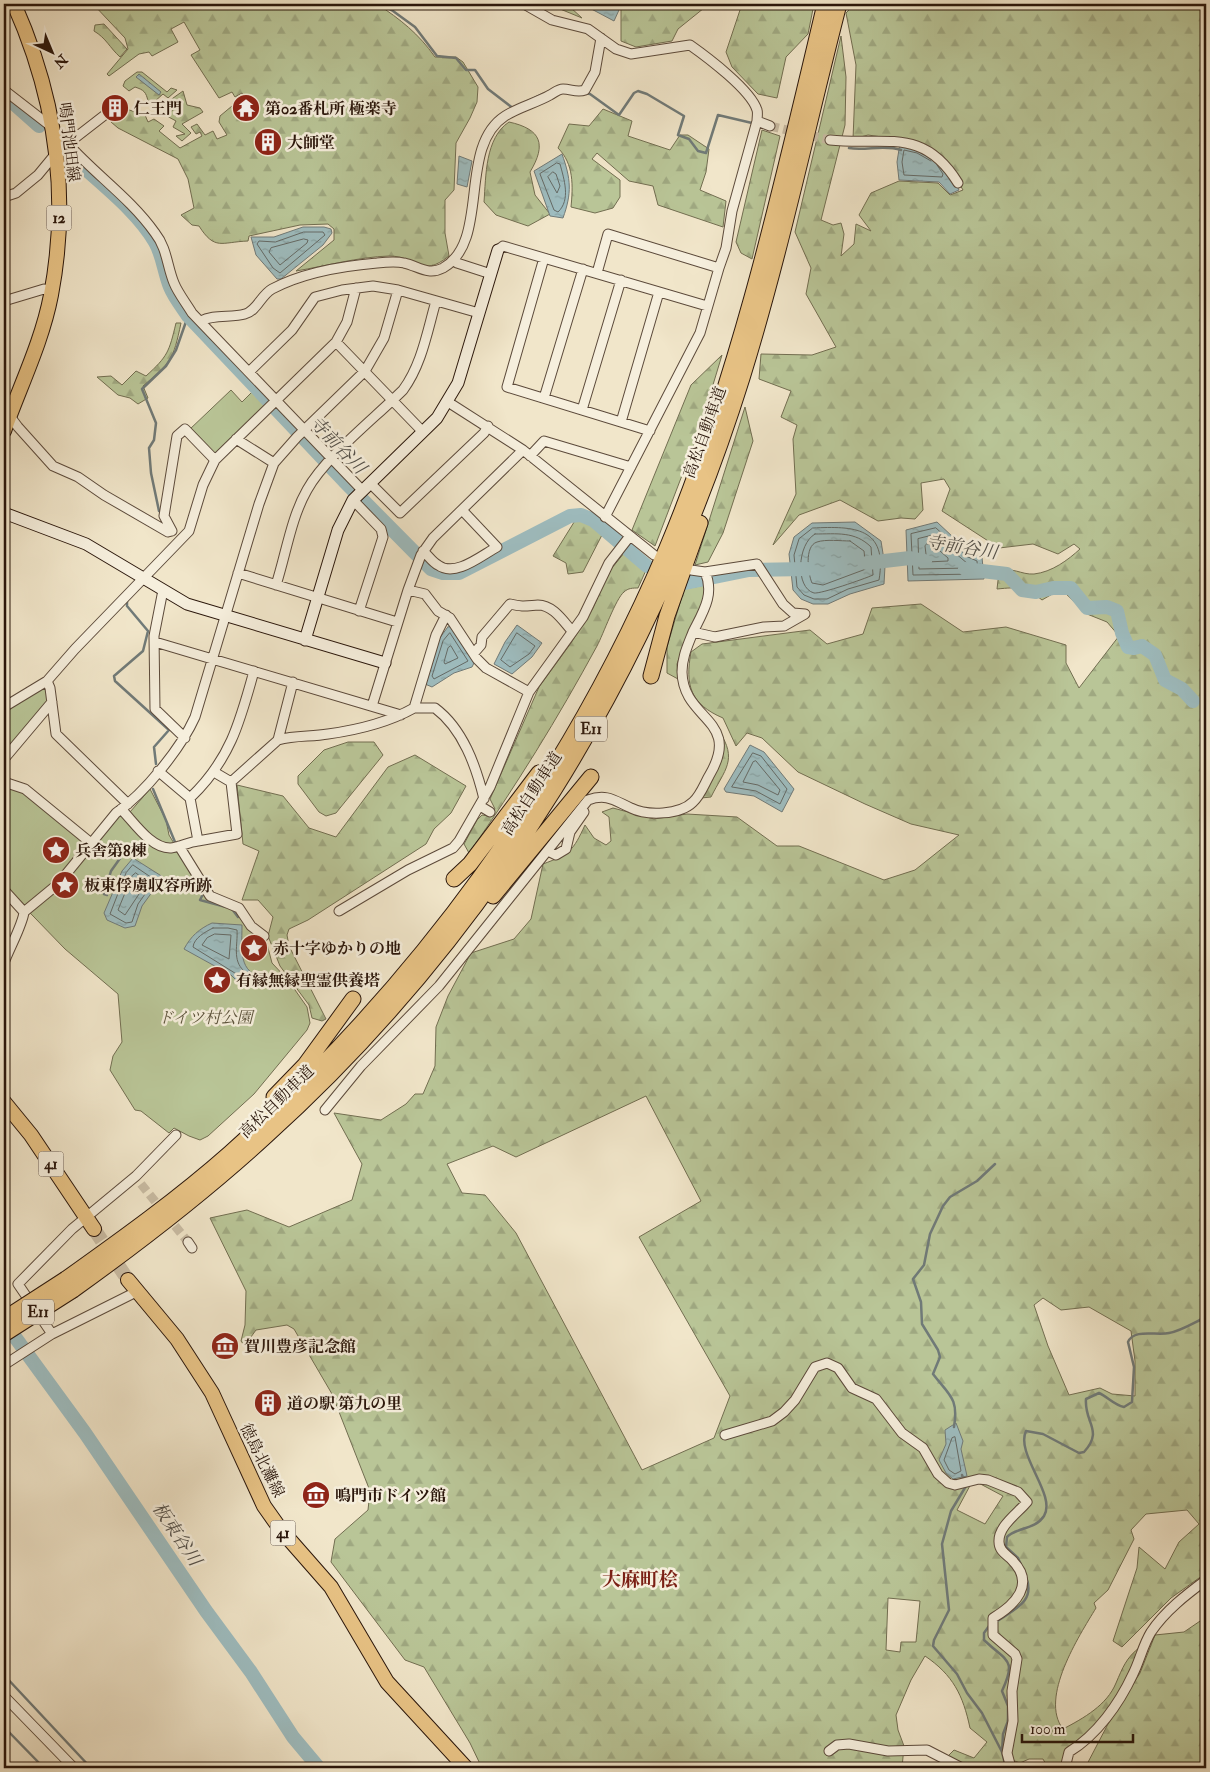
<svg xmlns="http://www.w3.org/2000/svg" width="1210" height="1772" viewBox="0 0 1210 1772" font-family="'IM FELL Double Pica','Noto Serif JP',serif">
<defs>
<pattern id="forest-firs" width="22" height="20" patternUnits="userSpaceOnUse" patternTransform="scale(1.25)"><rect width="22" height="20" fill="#b9c597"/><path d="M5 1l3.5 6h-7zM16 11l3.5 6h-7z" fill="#9fa881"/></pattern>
<pattern id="cemetery-stones" width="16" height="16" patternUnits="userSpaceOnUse" patternTransform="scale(1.25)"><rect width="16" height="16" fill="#b9c597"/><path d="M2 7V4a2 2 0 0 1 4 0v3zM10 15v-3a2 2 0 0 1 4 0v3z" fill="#9fa881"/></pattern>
<pattern id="water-ripples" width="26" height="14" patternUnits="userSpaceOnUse" patternTransform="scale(1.25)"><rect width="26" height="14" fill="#9ebdc0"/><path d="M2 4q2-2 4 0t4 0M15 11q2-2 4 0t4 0" fill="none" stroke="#88a2a4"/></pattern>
</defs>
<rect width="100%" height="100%" fill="#f1e6ca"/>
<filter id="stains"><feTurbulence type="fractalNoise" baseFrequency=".004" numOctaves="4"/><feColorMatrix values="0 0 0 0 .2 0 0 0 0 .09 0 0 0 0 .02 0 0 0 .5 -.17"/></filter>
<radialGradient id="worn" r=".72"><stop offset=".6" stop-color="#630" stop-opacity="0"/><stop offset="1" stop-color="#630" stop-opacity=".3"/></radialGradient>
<path fill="url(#forest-firs)" stroke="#726e51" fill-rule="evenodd" d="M93,4H377C400,19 419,34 435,57H456L463,62L478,87L477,102L470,118L456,143L454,190L445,200V233L449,256C420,279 418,256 389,256C358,257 326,266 296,271L334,240V229L328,224L300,225L249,236L248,241C221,242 215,251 199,226L192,225L181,215L194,208L188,179L178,159L118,128L111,122L126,109L145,115L148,122L154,119L164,126L159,131L180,148L202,136L200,132L196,134L191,127L197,124L205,135L213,131L217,139L227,135L219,122L220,116L232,106L241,121L259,112L251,96L244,98L242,93L235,97L232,92L219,98L191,55L200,50L184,22L171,29L178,42L152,56L149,52L139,54L109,76L107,74L128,49L125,38Z
M548,4H572L570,7L582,18Z
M621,4H709L678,29L672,41L636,47L621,41Z
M742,4H814L808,34L786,57L777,98L758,94L732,67L726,52Z
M855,4H1206V1573L1171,1598L1122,1647L1113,1641L1137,1568L1139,1547L1165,1569L1179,1542L1199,1524L1187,1510L1146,1514L1131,1530L1134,1539L1108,1590L1094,1603L1096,1608C1079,1636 1039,1698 1063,1729C1084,1718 1107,1705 1116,1683C1123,1667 1126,1658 1140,1647C1131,1670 1112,1711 1094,1728C1080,1741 1062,1747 1062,1768H1048L1043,1759H1029L1020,1763L1012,1760L1002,1768H936L954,1750L974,1758L987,1742L970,1728C963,1695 953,1675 925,1656L911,1680L896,1715L898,1730L904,1746L902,1768H482L470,1743L424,1667L405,1660L331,1562L335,1539L368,1510L370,1491L332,1394L294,1329L287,1325L256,1330L248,1341L246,1348L241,1341L245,1325L246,1291L210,1218L247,1210L289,1227L352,1200L362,1164L334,1113L381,1120L406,1104L415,1094H423L435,1066L436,1027L448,996L471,953L514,939L531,919L543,864C570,854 573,851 585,825L594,838L606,845L611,841L609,817L602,812L613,808L654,819L687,814L737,817L777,846H799L884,880L915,870L959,835L911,824L865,804L798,772L762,738L747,733L736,746L723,718C690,704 685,685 691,652L702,644L810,630L827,644L863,634L872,608L921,604L963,632L1006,627L1066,645V663L1079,688L1119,636L1107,622L1087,614L1061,589L1042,600C1025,586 1019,587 997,589L999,572C1012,566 1021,575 1034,574C1052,572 1068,560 1080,549L1074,544L1058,554L1033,544L999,548L942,511L950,489L944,479L921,483L923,510L915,519L901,518L878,521L840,500L799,515L773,545L796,494L793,439L797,425L781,417L791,391L759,379L761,354L812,355L836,347L806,294L811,268L795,232L841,36L846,77L845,125L821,220L833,225L841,223L844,234L841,256L854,244L856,224L871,231L859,215L871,193L899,181L938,183L950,195L963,190L953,173L910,141L868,135L853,139L856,65L846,13ZM646,1096L701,1201L639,1237L730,1396L714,1438L642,1470L516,1233L485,1195L462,1193L447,1164L493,1146L516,1157ZM1043,1298L1061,1310L1089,1307L1131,1331L1135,1361V1396L1112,1394L1100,1388L1069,1395L1048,1346L1034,1305ZM973,1480L1003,1496L985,1524L957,1510ZM888,1598L920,1601L916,1642H901L900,1652L886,1650Z
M137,72H142L167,92L171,88L177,90L168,98L163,94L154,102L148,101C146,92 144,90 135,87L129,91L123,86L125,81Z
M183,91L187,105L200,108L203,112L182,124L191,133L182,141L176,136L185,134L173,127L176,121L165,115L173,110L170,107L159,108Z
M603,109L632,121L628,136L670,150L680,135H688L709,149L706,172L700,190L726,201L723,227L658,205L653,186L629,181L597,153L592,159L620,180V197L613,208L595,213L571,207C573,186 574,164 558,148L569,124L589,126Z
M509,122C541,129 547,144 530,172L535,195L550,214L528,226L496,215L484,202C486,176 485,138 509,122Z
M762,130L780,136L752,259L741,253L736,242Z
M176,323H181C173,361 171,362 143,386L148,398L138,404L130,398L118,395L97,377L111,376L122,385L136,371L146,376C168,356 169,352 176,323Z
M722,355L699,431L655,546L632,530L691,385Z
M745,407L753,441L723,533L708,562L695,565Z
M576,519H584L603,533L583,572L568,574L566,563L553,556Z
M624,553L647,568L638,588C633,588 628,588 624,592C616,598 603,635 597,646C558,718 516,786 469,853L464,844L477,820L482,815L489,816L495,809L490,799L539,687L571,643L593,608L608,573Z
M705,585V601L687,637L677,664L678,679L667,673V647L684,589Z
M719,731C738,760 725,769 711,797L701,798C714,773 728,760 719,731Z
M348,742H374L383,755L336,813L326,816L319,812L298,784V776L324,750Z
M415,755L466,786L451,813L434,829L426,844L308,920L289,929L287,935L289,946L326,1019L322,1021L312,1018L309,1005L280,966L268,936L273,917L258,900H242L259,851L243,844L237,785L283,796L309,828L336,837L388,767Z
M1206,1617V1768H1085L1108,1724L1140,1673L1155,1635L1184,1632Z"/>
<path fill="url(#cemetery-stones)" stroke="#726e51" d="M104,24L127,49L120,57C110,48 106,38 94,31L95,25Z"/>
<path fill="#b9c597" stroke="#726e51" d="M231,390L242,402L253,391L267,406L215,456L189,430Z
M43,686L49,690V700L4,756V713Z
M4,786L22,792L92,849L117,817L130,812L150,789L166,820L169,835L206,897L236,909L267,944L272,963L288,980L307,1007L310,1023L307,1030L254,1094L208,1136L200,1140L189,1136L174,1128L169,1133L141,1111L135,1110L110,1070L113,1056L122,1042L118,994L65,949L4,886Z"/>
<path fill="url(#water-ripples)" stroke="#707a78" d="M582,4H619V10L614,21Z
M139,74L161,92L159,95L136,77Z
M900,143C931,156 943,158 959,190L950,194L939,182L899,180L897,162Z
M562,154C571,179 572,193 563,218L550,216L534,171Z
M459,156L472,161L467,187L457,184Z
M303,227H324L331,229L332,233L323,245L281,279H277L256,255L251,237H274Z
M855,522L881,541L885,566L884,584L850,594L828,604H813L801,599L793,590L789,554L794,537L812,523Z
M937,522L971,554L982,557L984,579L908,581L906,530Z
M450,624L475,661L472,667L454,673L432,687L425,684L439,639Z
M517,625L542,643L532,657L512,674L494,664L505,642Z
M750,745L764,752L794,789L782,812L754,796L726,792L724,789Z
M133,858L163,877L142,906L135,926L125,928L107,920L104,913L122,871Z
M212,923L242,925C242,954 237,977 274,979V981L264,986L253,981L251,977L237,981L231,975L184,949C191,936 199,929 212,923Z
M956,1423L963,1441L961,1449L967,1476L953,1479L946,1473L939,1460L946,1444L945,1430Z"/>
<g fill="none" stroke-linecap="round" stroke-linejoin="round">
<path stroke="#646a66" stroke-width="1" d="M931,161L917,153L904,150L902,162L904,175L942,177L943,174L937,165
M557,163L560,164C564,179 571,200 558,212L554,210L540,174Z
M553,172L556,174L560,186L557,193L548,177Z
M304,232H323L325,235L280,273L273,268L257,244L259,241L275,242Z
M304,239L308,240L307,243L280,265L269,252L271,248Z
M813,528C854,526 888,527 879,580L848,589L827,599H814L804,595L797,587L794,555L799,539Z
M936,528L968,557L977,561L978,574L913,575L911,534Z
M815,534C837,534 855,531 871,547L873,575C864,579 821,594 814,593C795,588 797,544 815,534Z
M934,535L968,564V568L919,569L918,539Z
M850,541L864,551L866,569L823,585L812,583C808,574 804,546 817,542C826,539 841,541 850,541Z
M927,544H932L948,558V561L927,562L925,546Z
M450,633L468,661L434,679L432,676L443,641Z
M517,633L535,646L529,654L510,667L501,660Z
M451,646L458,658L445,664L444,662L448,648Z
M753,753L761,756L787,789L780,804L756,791L732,787Z
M756,761L780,790L778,795L758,785L743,782L753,762Z
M133,865L155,880L138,904L132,922L126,923L110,914L126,873Z
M136,873L147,882L125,915L118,910L132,876Z
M213,928H228L237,930C238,945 232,960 244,971L243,974L238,975L193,947C194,938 205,932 213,928Z
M215,934L231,935L229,959L202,945L207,938Z
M955,1437L961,1471L955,1474L949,1470L944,1460L952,1438Z"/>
<path stroke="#707a78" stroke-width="2.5" d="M380,4L393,11L415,27L437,56L456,58L466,70H475L488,89L514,109
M584,93L590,94L619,115L634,93L638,91L647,94L684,116L678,135L689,139L698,151L706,153L718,115L752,123
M528,101L543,94
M849,148C866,151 884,144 901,150
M159,511L151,473L149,448L154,440L156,423L142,389L166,366L176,350L188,316
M127,601V606L148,631L143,651L114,676L115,681L169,730L154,747L156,764
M153,789L175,842
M107,895L104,894L111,871L126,850
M202,896L200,900L226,907
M232,909L238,917
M954,1427C959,1398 949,1395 933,1374L940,1357L938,1350L922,1324L921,1302L913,1279L924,1265L930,1234L943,1206L950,1197L977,1181L995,1164
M962,1475L966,1486L951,1511L942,1544L949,1610L934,1640L933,1646L957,1674L967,1693L982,1713L1002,1752
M1021,1565L1018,1558L1006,1547L1007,1537C1017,1527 1035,1530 1044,1516C1057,1495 1015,1454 1026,1431L1043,1434L1079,1453L1084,1452C1104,1430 1084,1423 1086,1399L1099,1393C1108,1397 1114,1405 1124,1407L1132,1402L1134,1367L1128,1342C1134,1328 1157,1336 1169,1333C1181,1331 1195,1322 1206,1317
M996,1622C1014,1609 1036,1602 1026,1577
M989,1626L984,1633V1640C1007,1662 1017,1659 1002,1691L1008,1706V1721L1003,1734L1002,1752L1006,1768
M4,1675L91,1768
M4,1727L44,1768"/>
<path stroke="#9ebdc0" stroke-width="14" d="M4,95L39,126
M69,154C97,181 136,209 155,242C163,256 164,272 170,287C174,297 182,307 188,316L344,481L431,569L443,573H459L570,516L581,515L593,520L647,566
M867,563L910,558L925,561
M965,569L1007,574L1022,590L1036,592L1053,588H1071L1087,608L1107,607L1117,611L1122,633L1128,647L1134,648L1142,646L1155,655L1165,680L1182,689L1193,701
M685,583L749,570L808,569
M4,1322L85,1433L206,1611L251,1672L293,1737L319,1768"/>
<path stroke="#c9bca4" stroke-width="9" stroke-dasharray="9 4.5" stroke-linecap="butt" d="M770,126L830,140
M141,1184L188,1242"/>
<path stroke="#c9bca4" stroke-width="14" stroke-dasharray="14 7" stroke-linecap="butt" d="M94,1229L128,1280"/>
<defs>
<path id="street" d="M524,4L552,20L588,29L616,49L631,54L690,45C707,57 751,90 757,110C758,113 757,118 757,121L732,211L726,248L719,268
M4,90L53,128
M757,121L770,126
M830,140C885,146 923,126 958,183
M69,145C96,175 131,199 155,233C167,248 167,266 174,283C178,293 186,303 192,313L362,490
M4,197L16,193L38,175L57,152L106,114
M498,250L503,246L707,306
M544,258L507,387L650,431
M453,260L457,263L491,274
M597,273L608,234L719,268L700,333L605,517
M4,301L44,289L51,292
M201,321C213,314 232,318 245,314C257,311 261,295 272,289C304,272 342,266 377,263C386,262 396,261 404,263C418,266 428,276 443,268C491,241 457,147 505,116C519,107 536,103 550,95C554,93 558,89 563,89C571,89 577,93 585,90L595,72L601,38
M336,342L423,432
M250,371L292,330L315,297L342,290L373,286L398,290L479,313
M4,397L9,415L18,427L53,466L78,477L104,495L168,532L172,531
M544,398L583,269
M448,402L523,450L654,555
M582,410L621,280
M621,422L659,292
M236,439L274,463
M530,456L544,441L631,467
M370,483L400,513L484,433L488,426
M353,500L381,529L383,537L359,611
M172,531L164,516L177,436L185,429L215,460
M423,551C428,555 432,562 438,565C455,578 482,555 497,547L462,510
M691,570L705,572L757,564L783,604L793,613L805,614L784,626L764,627L715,637L693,632C703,612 715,594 705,572
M238,573L397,622
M276,585C286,554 291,518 307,490C325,457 375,418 403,390C422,364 427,332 436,301
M163,590L154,636L155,709L185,738
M408,590L425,594L438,611L450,618L477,659L486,668L529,692
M155,642L401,715
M474,653L481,645L482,637L510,604C523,607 525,606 538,605C553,605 563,621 572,631
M47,681L50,688L56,734L128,804
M372,706L408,590L421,555L433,538L523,450
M4,707L47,681L75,649L189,531L203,485L215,460L336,342L347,322L356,288
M414,708H435C463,729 476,766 484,799
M278,740C295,735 311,737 328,734C357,730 389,722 414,708L436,635L446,615
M4,759L52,702
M158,771L190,798C230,760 240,722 254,671
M214,772L231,782
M4,782L25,789L91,843
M190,798L198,841L237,834L231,782L278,740L293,682
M480,806L490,812
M121,809C134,822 151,849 171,848C179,847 189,842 198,841
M179,846L210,896L239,908L251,926L264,936
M550,852L556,855L566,849L570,832L584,812
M4,890L24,912C23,924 9,949 4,963
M339,911L408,870L453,848L459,841L490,787L529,692L583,617L609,563L630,536
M24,912L58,884L116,813C145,793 181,748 195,717L259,504L274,463L297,437L365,371L384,338L398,290
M325,1110L361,1066L439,986L588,800C607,793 615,801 631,808C647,816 680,815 693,802C700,796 704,785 709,776C743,719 683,721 682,672C682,657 688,645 693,632
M188,1242L192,1248
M52,1334L18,1284L72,1229L136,1176L176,1135
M4,1365L52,1334L136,1292
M725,1435L772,1421L784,1412L795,1400L815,1367L827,1363L838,1368L852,1388L876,1399L902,1433L923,1448L938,1474L948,1483L955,1485L979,1479L988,1480L1018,1492L1027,1502C1018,1513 998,1526 999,1542C999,1551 1007,1555 1012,1560C1036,1584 1015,1605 993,1618V1635L1015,1654L1017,1659L1012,1691L1013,1721L1007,1753L1011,1768
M4,1696L74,1768
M829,1751L837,1745L849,1744L888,1751L927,1750L962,1768
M1065,1768L1069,1752C1097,1735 1119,1704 1133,1674C1140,1660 1143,1645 1151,1632C1165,1611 1187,1594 1206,1580"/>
<path id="secondary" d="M4,513L86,544L187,604L385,663
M305,640L338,530L353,500L437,418L458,383L498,250"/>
<path id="primary" d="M4,431C20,386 42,342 51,295C70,195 55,96 14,4
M4,1102L31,1135L94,1229
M128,1280L177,1339L212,1393L264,1506L281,1530L331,1587L387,1682L466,1768"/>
<path id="highway" d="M651,676L667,616L700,523
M454,879L470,864L539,773
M493,896L591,777
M274,1097L305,1065L353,999
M66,1279C122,1239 178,1199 230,1153C417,987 569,779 667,548C739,377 782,185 825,4
M73,1290C140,1242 205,1192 266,1136C491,933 652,666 742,378C780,255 807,128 839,4"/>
</defs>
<use href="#street" stroke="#5c4a3b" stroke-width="11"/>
<use href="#secondary" stroke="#2a160b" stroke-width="13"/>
<use href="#primary" stroke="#2a160b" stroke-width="16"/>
<use href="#highway" stroke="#2a160b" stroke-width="17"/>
<use href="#street" stroke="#f6efdd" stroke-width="9"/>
<use href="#secondary" stroke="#f6efdd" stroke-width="11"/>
<use href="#primary" stroke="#e8c385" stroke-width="14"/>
<use href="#highway" stroke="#e8c385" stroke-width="15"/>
<defs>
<path id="highway-bridge" d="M4,1319L66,1279
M4,1334L73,1290"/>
</defs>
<use href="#highway-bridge" stroke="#2a160b" stroke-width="17" stroke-linecap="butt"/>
<use href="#highway-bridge" stroke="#e8c385" stroke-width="15"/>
</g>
<defs>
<symbol id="building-disc" viewBox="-11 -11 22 22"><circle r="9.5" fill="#8f2418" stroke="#f6efdd"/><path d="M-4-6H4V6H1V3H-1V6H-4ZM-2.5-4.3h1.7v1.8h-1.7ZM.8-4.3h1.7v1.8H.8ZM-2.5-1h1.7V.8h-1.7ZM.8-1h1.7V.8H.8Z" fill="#fff"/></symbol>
<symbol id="temple-disc" viewBox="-11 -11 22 22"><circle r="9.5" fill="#8f2418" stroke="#f6efdd"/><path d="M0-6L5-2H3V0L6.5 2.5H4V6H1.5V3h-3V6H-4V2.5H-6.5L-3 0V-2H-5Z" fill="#fff"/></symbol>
<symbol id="sight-disc" viewBox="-11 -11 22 22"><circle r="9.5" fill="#8f2418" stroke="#f6efdd"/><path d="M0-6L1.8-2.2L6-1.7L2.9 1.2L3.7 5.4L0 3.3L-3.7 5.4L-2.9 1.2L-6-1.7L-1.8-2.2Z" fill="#fff"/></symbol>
<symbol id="museum-disc" viewBox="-11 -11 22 22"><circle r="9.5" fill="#8f2418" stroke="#f6efdd"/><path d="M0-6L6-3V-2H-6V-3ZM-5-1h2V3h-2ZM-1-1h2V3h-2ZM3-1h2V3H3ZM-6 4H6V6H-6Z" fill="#fff"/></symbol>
</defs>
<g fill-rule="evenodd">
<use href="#building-disc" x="99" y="92" width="32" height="32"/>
<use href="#temple-disc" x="230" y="92" width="32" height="32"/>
<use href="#building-disc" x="252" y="126" width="32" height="32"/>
<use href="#sight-disc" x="40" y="834" width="32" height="32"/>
<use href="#sight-disc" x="49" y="869" width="32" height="32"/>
<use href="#sight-disc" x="238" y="932" width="32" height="32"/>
<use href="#sight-disc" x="201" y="964" width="32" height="32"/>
<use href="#museum-disc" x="209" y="1330" width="32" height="32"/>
<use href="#building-disc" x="252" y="1387" width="32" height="32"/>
<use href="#museum-disc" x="300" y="1479" width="32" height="32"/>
</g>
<g text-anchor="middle" stroke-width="5" stroke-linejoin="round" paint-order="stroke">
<g fill="#f6efdd" stroke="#67574a" stroke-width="1">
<rect x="46.5" y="205.5" width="25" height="25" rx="4"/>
<rect x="575" y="716.5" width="32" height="25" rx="4"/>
<rect x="38.5" y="1151.5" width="25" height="25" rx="4"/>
<rect x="22" y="1299.5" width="32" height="25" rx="4"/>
<rect x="270.5" y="1520.5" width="25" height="25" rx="4"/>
</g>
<g font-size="15" font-weight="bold" fill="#2a160b">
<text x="59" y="223">12</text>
<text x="591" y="734">E11</text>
<text x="51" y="1169">41</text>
<text x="38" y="1317">E11</text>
<text x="283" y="1538">41</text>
</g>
<g font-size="16" font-weight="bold" fill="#2a160b" stroke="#f6efdd" text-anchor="start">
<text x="134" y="114">仁王門</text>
<text x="265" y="114">第02番札所 極楽寺</text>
<text x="287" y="148">大師堂</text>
<text x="75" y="856">兵舎第8棟</text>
<text x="84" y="891">板東俘虜収容所跡</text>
<text x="273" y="954">赤十字ゆかりの地</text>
<text x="236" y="986">有縁無縁聖霊供養塔</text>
<text x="244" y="1352">賀川豊彦記念館</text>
<text x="287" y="1409">道の駅 第九の里</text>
<text x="335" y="1501">鳴門市ドイツ館</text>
</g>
<g font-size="16" fill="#2a160b" stroke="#f6efdd">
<text transform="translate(70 142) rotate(83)" y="6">鳴門池田線</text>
<text transform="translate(704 432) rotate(-70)" y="6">高松自動車道</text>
<text transform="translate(531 793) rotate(-57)" y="6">高松自動車道</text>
<text transform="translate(276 1101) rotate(-44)" y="6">高松自動車道</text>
<text transform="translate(263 1460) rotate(64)" y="6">徳島北灘線</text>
</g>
<g font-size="16" font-style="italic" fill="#5c533c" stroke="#f6efdd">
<text x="205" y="1023">ドイツ村公園</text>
</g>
<g font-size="18" font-style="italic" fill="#53504a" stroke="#f6efdd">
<text transform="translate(338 445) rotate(46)" y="6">寺前谷川</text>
<text transform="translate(962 547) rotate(9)" y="6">寺前谷川</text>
<text transform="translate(177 1534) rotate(56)" y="6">板東谷川</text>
</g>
<g font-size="19" font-weight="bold" fill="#7a1f14" stroke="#f6efdd">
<text x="640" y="1586">大麻町桧</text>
</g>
</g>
<rect width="1210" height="1772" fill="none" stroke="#f1e6ca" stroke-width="20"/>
<rect x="5" y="5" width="1200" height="1762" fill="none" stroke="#2a160b" stroke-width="2.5"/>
<rect x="10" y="10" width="1190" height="1752" fill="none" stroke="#2a160b"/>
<g transform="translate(52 52) rotate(136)" stroke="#f6efdd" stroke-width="4" paint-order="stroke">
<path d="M0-4L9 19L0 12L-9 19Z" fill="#2a160b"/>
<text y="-8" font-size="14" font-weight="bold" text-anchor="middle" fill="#2a160b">N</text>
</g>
<path d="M1022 1734v8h111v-8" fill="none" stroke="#2a160b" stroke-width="2.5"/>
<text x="1030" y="1734" font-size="15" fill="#2a160b" stroke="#f6efdd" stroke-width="4" paint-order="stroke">100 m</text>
<rect width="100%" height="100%" filter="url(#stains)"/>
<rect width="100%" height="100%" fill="url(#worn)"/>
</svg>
